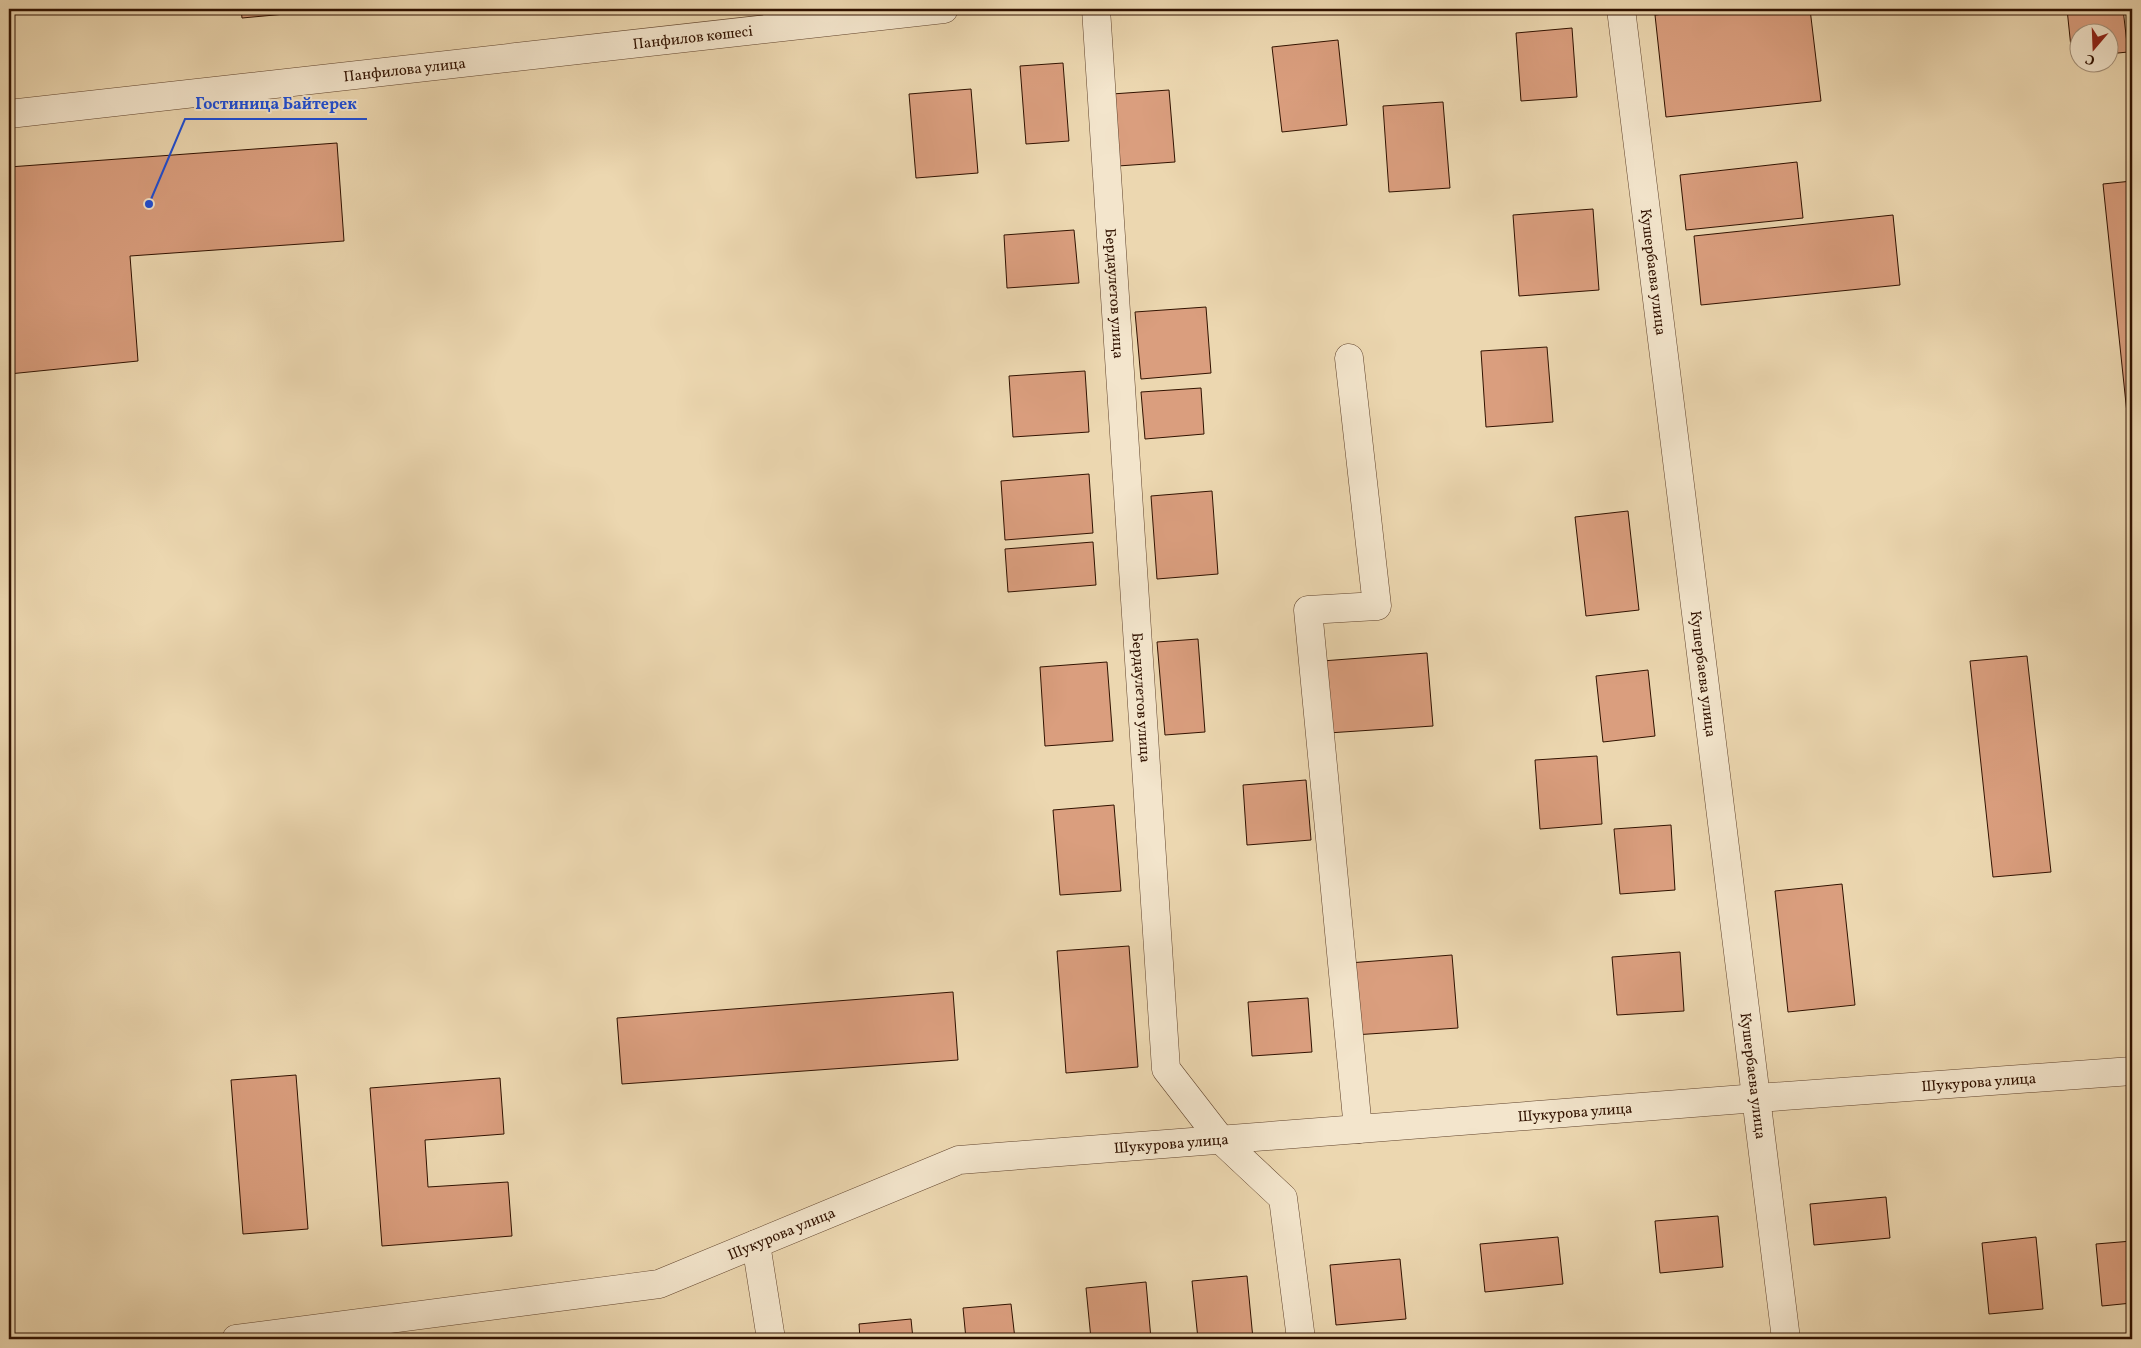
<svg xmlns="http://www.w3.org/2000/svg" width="2141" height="1348" viewBox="0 0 2141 1348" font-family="Vollkorn,serif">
<rect width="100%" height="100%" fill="#ecd7b0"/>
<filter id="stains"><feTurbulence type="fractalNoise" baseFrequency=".004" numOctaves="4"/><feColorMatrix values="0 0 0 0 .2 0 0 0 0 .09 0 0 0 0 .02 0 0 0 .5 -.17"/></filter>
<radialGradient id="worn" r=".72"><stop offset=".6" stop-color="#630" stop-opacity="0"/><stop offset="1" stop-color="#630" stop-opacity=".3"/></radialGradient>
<path fill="#da9e7e" stroke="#311200" d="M241,9H340L242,18Z
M1711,9H1810L1821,101L1666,117L1655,15Z
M2067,9H2123L2128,52L2108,54V32H2078V57H2072Z
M1572,28L1577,97L1521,101L1516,33Z
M1338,40L1347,125L1282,132L1272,47Z
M1063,63L1069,141L1026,144L1020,66Z
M971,89L978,173L916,178L909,94Z
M1169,90L1175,162L1118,166L1112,94Z
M1443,102L1450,188L1389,192L1383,106Z
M337,143L344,241L130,256L138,361L9,374V167Z
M1797,162L1803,218L1686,230L1680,175Z
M2132,181V461L2103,184Z
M1593,209L1599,290L1519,296L1513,215Z
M1893,215L1900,285L1701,305L1694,236Z
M1074,230L1079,283L1007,288L1004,235Z
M1206,307L1211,373L1141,379L1135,312Z
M1547,347L1553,422L1486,427L1481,351Z
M1085,371L1089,432L1013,437L1009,376Z
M1201,388L1204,434L1145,439L1141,392Z
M1089,474L1093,533L1005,540L1001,481Z
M1212,491L1218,574L1157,579L1151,496Z
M1628,511L1639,610L1586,616L1575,517Z
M1093,542L1096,585L1008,592L1005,549Z
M1198,639L1205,732L1165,735L1157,642Z
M1427,653L1433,726L1328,733L1322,661Z
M2027,656L2051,872L1993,877L1970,661Z
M1107,662L1113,741L1045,746L1040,667Z
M1648,670L1655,736L1603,742L1596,676Z
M1597,756L1602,824L1540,829L1535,760Z
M1306,780L1311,840L1247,845L1243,785Z
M1114,805L1121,891L1060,895L1053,810Z
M1671,825L1675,890L1620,894L1614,829Z
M1842,884L1855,1005L1788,1012L1775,891Z
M1129,946L1138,1067L1066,1073L1057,951Z
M1680,952L1684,1011L1617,1015L1612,957Z
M1452,955L1458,1028L1354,1035L1349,963Z
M953,992L958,1060L622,1084L617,1018Z
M1308,998L1312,1052L1252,1056L1248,1002Z
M296,1075L308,1229L243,1234L231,1080Z
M500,1078L504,1134L425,1140L428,1187L508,1182L512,1236L382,1246L370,1088Z
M1886,1197L1890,1238L1814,1245L1810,1204Z
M1718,1216L1723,1267L1660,1273L1655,1221Z
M1558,1237L1563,1284L1485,1292L1480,1244Z
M2036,1237L2043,1309L1989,1314L1982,1243Z
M2132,1241V1303L2102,1306L2096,1244Z
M1400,1259L1406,1319L1336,1325L1330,1265Z
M1247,1276L1253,1339H1198L1192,1281Z
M1146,1282L1151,1339H1091L1086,1288Z
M1011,1304L1015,1339H966L963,1308Z
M911,1319L913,1339H860L859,1324Z
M2132,1334V1339H2110L2109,1337Z"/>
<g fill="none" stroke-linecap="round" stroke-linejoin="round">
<defs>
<g id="minor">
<path id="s1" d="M1096,9L1166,1069L1221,1140L1283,1198L1301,1339"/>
<path id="s2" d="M1621,9L1786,1339"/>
<path id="s3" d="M9,114L944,9"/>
<path d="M1349,358L1377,606L1308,610L1358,1129"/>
<path d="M756,1244L771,1339"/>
<path id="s4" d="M236,1339L659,1284L959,1160L1757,1098L2132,1071"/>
</g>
</defs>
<use href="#minor" stroke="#60432c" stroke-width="29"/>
<use href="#minor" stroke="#f3e5cc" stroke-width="28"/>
</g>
<g text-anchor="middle" stroke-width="4" stroke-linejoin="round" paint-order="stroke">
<g font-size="15" fill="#311200" stroke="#f3e5cc">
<text dy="5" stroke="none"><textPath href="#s3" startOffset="688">Панфилов көшесі</textPath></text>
<text dy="5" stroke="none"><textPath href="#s3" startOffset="398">Панфилова улица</textPath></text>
<text dy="5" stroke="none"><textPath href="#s2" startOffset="265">Кушербаева улица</textPath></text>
<text dy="5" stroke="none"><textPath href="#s1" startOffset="285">Бердаулетов улица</textPath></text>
<text dy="5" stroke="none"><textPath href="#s2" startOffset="670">Кушербаева улица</textPath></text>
<text dy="5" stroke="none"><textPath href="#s1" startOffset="690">Бердаулетов улица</textPath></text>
<text dy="5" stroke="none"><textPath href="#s2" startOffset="1075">Кушербаева улица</textPath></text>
<text dy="5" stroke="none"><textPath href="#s4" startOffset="1774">Шукурова улица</textPath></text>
<text dy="5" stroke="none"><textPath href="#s4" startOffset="1369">Шукурова улица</textPath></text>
<text dy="5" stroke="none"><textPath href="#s4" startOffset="964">Шукурова улица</textPath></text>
<text dy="5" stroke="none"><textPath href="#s4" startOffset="559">Шукурова улица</textPath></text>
</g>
</g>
<path fill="none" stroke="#1d4ed8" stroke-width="2" d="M149 204L185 119H367"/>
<circle fill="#1d4ed8" stroke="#f3e5cc" stroke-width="2" cx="149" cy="204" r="5"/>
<g font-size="16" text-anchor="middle" font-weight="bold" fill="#1d4ed8" stroke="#f3e5cc" stroke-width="4" stroke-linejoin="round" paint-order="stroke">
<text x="276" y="109">Гостиница Байтерек</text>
</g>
<rect width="2141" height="1348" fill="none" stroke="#ecd7b0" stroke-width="30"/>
<rect x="10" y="10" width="2121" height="1328" fill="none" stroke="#311200" stroke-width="2.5"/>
<rect x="15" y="15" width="2111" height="1318" fill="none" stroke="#311200"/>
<g transform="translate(2094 48) rotate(199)"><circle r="24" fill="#f3e5cc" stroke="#a5917a"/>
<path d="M0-4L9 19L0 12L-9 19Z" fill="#8f2418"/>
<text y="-8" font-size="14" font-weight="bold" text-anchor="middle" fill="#311200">С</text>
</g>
<rect width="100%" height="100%" filter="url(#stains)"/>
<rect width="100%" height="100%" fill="url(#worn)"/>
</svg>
